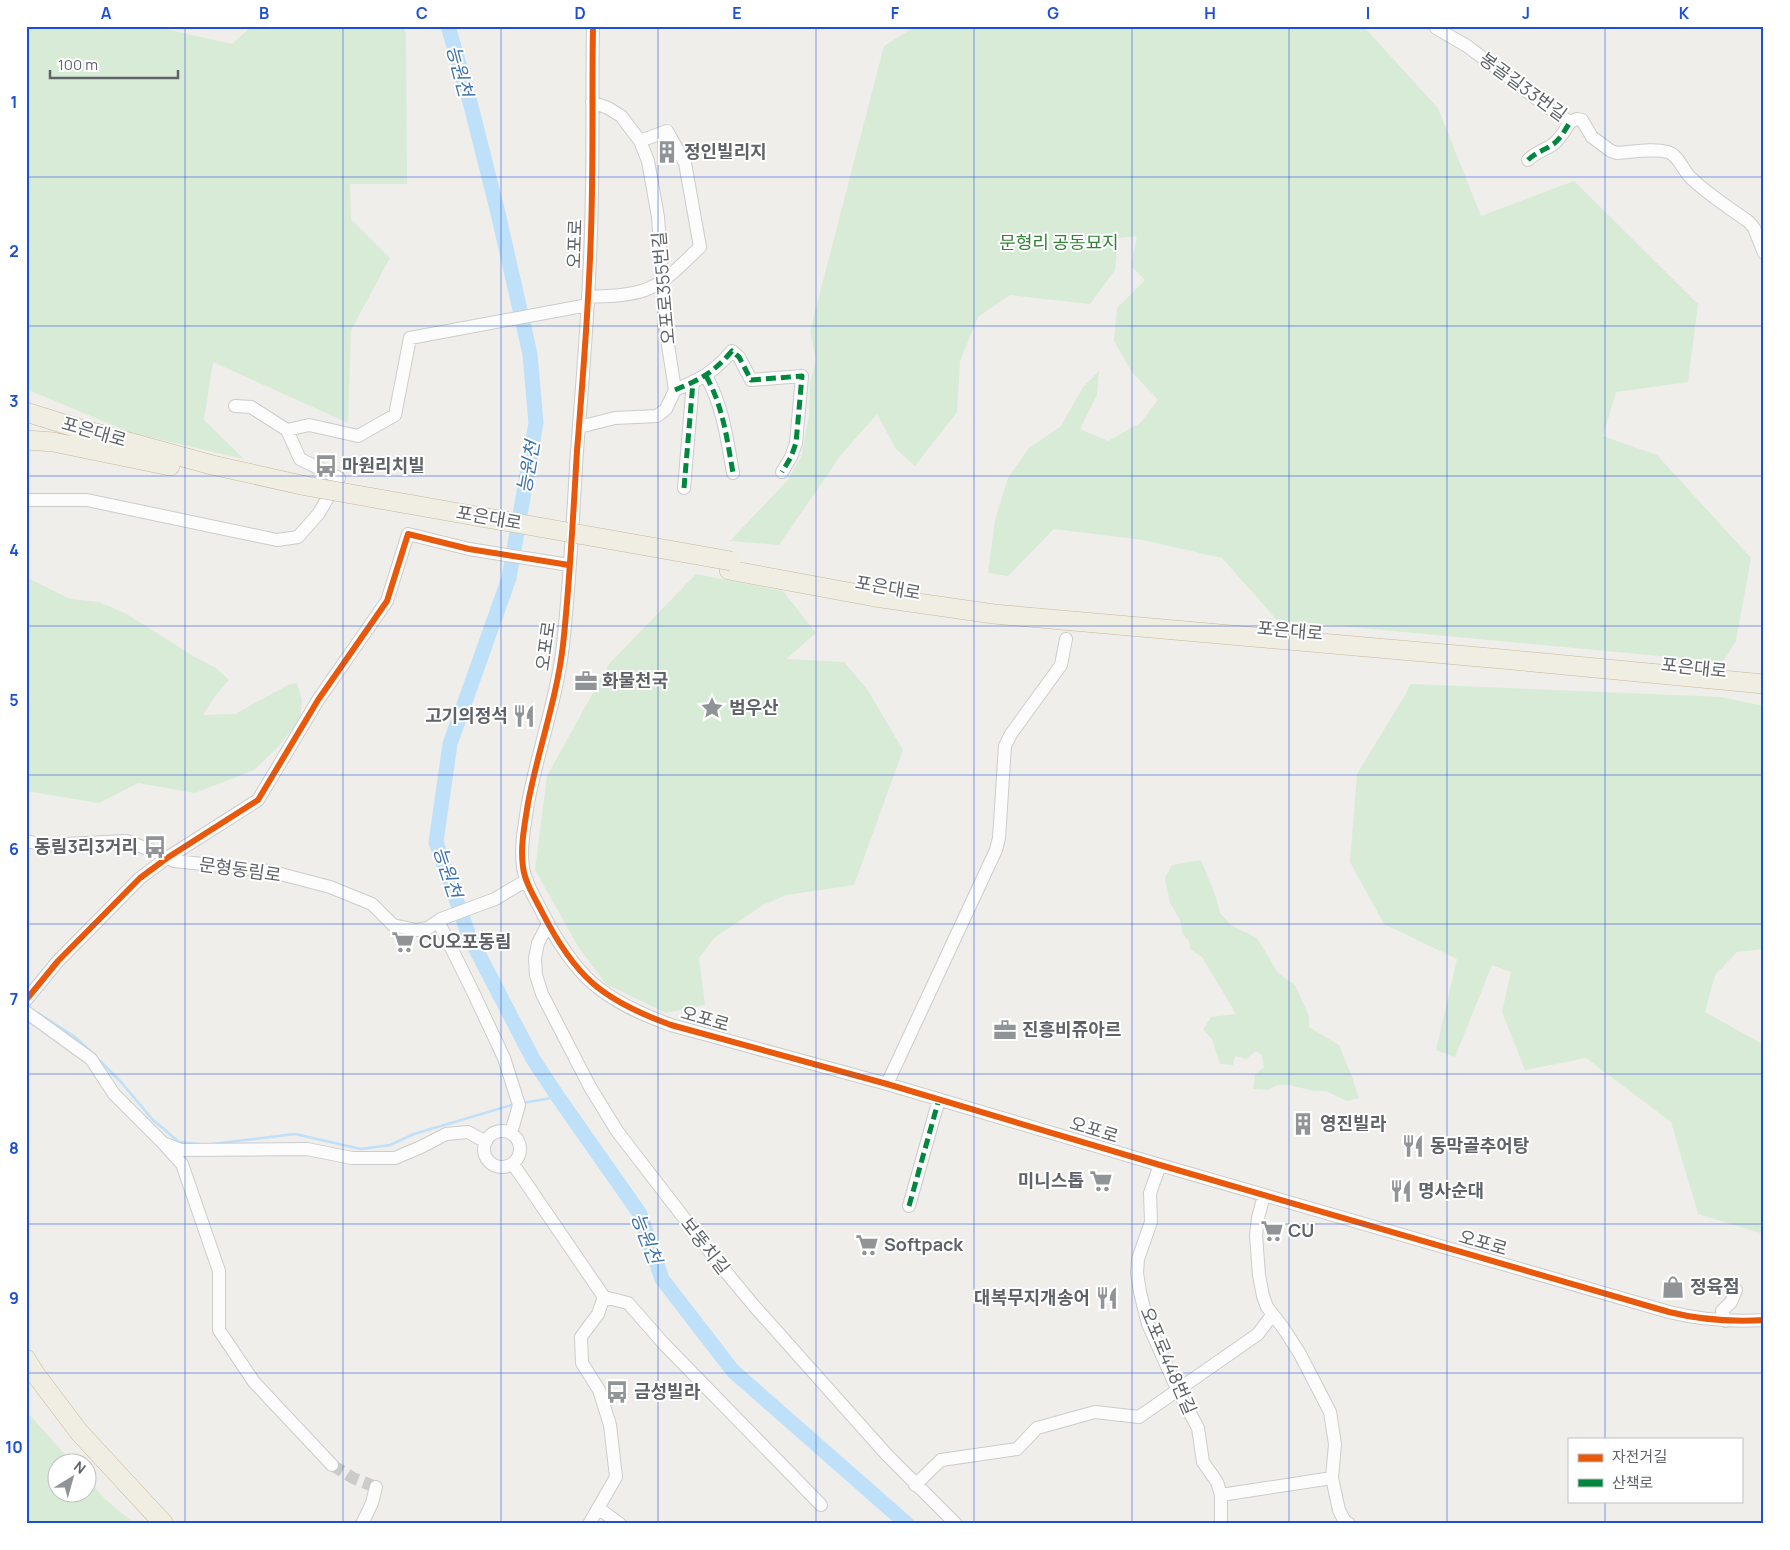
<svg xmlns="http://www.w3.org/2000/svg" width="1790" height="1550" viewBox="0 0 1790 1550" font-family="Manrope,'Noto Sans KR',sans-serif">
<rect width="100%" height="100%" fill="#efeeea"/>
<path fill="#d8ebd6" d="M26,26H152L232,44L252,26H402L406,33L407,184H350L351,219L390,258L351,330L348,423L213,362L204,420L244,459L132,433L26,389Z
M916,26H1363L1438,108L1481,216L1574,181L1698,304L1688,382L1616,392L1603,436L1657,455L1751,558L1736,641L1723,662L1277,620L1222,558L1143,540L1054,529L1008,576L988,573L995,520L1008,478L1028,449L1061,426L1083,387L1099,371L1097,395L1080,429L1108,441L1140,423L1158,400L1131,371L1114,341L1117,308L1145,280L1131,266L1137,236L1118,238L1115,270L1090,304L1010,295L978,317L960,361L957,412L915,466L896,449L877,414L841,455L779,545L730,541L787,481L801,457L809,416L810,384L816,360L810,331L884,46Z
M696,574L783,591L816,633L786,659L844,662L867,689L903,750L854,885L786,895L763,905L714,938L699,958L705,1005L666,1013L606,984L579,948L535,870L547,776L609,664Z
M26,577L70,599L99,602L125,613L193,656L216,668L229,680L215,696L203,715L235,714L288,685L297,683L302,700L300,719L278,747L254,770L195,793L138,783L99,803L26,791Z
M1410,684L1721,697L1764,706V949L1737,952L1715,975L1705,1012L1764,1045V1234L1698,1214L1671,1122L1586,1058L1525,1070L1502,1012L1511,972L1492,965L1455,1057L1436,1050L1457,959L1384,924L1350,862L1357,774L1407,692Z
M1201,860L1217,900L1220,913L1231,925L1257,938L1278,973L1295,985L1309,1016V1027L1339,1045L1352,1077L1359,1098L1347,1101L1326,1091H1314L1289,1085H1278L1267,1090L1253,1089L1255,1074L1264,1068L1262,1055L1256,1051L1246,1059L1235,1056L1233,1065L1220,1064L1212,1039L1203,1030L1211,1017L1236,1014L1202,957L1190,949L1189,941L1183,934L1180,920L1170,903L1165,878L1172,865Z
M26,1411L72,1462H58V1492H88V1480L107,1501L135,1524H26Z"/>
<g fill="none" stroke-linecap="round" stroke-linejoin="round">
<path stroke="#bfe0f9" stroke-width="2.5" d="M38,1013L75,1037L90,1051
M97,1058L121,1082L152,1119L179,1142L199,1144
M522,1103L558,1097
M212,1144L295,1134L361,1149L390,1145L414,1134L515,1104"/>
<path stroke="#bfe0f9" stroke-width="15" d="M448,26L470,102L498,213L530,354L536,423L509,578L450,744L436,842L469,936L533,1059L558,1097L640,1214L662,1279L733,1371L907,1524"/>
<path stroke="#cbcbca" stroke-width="12" stroke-dasharray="12 6" stroke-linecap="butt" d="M332,1465L353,1478L376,1487"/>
<defs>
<path id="minor" d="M593,26C592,80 593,134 592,188C591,276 584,364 577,451C573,516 570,581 563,645C557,698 538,750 528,803C525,823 520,846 523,867C525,883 535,898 542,912C575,977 602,1000 671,1025L887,1084L1160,1165L1669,1312C1701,1320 1731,1322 1764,1320
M1436,28L1467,46L1550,109L1570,122L1577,119L1582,120L1592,137L1611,151L1617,153C1633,152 1652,148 1668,152C1678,155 1683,170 1690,177C1708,195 1730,208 1749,222L1754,228L1764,253
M1528,160C1536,152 1543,151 1552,145C1560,140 1565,130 1570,122
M588,297C607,296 627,296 645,290C667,282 684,262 700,247L685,163L667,131L640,141
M706,376C723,406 727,439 733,473
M675,390C701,379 713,373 732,351L739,357L751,380L802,376L796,443L791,457L782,472
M579,427L615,418L657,416L666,409L675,390L666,332L658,217L648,161L640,141L621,116L608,108L592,102
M287,430L309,425L358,436L395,415L410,338L588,305
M684,488L693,382
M26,500H87L277,540L298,537L319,513L339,478L300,459L287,430L251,407L235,406
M26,841L44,845L127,841L158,853L174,861L269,871L330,887L372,904L393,925L416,930L428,928L441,919L495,899L527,880
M438,921L473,992L504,1058L519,1105L511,1133
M548,924L538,943L535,958L536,975L542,994L590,1087L617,1131L721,1266L755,1307L887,1455L956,1524
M26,1000L58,961L140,878L167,858L258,800L318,700L387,601L408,534L469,549L569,565
M26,1012L91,1059L114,1094L163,1143L182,1164L219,1271V1330L254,1382L332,1465
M887,1084L996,850L999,838L1005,746L1011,734L1061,665L1066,639
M484 1149a18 18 0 1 1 36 0a18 18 0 1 1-36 0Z
M166,1144L181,1150L307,1149L352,1158H395L421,1147L446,1134L468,1132L486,1142
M513,1164L604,1297L598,1314L581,1337L582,1363L599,1390L610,1425L616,1477L589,1524
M1160,1165L1150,1193L1151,1222L1138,1259L1137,1273L1140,1292L1148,1324L1178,1391L1198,1428L1203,1462L1217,1482L1221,1495V1524
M1264,1195L1258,1218L1256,1235L1259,1275L1263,1296L1267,1307L1284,1329L1300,1354L1330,1412L1335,1444L1332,1478L1339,1510L1344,1520L1349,1524
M909,1206L939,1099
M604,1297L628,1303L664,1344L821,1505
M1726,1321L1722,1311L1731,1302L1736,1290
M915,1485L941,1460L1017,1449L1037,1428L1095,1412L1139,1417L1258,1334L1272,1315
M1221,1495L1332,1478
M599,1509L620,1524
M362,1524L372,1503L376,1487"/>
<path id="highway" d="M26,412L77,428L212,465L306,486
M26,440L53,442L170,466
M729,570L875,597L994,614L1502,659L1764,684
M26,1359L36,1375L79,1432L164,1524"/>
</defs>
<use href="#minor" stroke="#cbcccc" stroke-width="14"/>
<use href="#highway" stroke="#c8b996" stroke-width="20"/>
<use href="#minor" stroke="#fdfcfc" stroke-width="12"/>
<use href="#highway" stroke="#f0ede3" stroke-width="19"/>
<defs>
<path id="highway-bridge" d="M306,486L731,561"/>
</defs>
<use href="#highway-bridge" stroke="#c8b996" stroke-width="20" stroke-linecap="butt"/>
<use href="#highway-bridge" stroke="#f0ede3" stroke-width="19"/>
<path stroke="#00873e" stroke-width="5" stroke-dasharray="10 5" stroke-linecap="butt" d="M1528,160C1536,152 1543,151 1552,145C1560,140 1565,130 1570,122
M706,376C723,406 727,439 733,473
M675,390C701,379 713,373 732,351L739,357L751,380L802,376L796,443L791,457L782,472
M684,488L693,382
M909,1206L939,1099"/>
<defs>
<path id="cycleway" d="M593,26C592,80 593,134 592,188C591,276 584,364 577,451C573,516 570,581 563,645C557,698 538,750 528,803C525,823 520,846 523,867C525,883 535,898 542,912C575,977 602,1000 671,1025L887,1084L1160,1165L1669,1312C1701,1320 1731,1322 1764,1320
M26,1000L58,961L140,878L167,858L258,800L318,700L387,601L408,534L469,549L569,565"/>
</defs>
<use href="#cycleway" stroke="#fff" stroke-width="9"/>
<use href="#cycleway" stroke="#e8590c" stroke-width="6"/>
</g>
<path fill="none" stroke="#1d4ed8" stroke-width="1" stroke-opacity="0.55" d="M185,26V1524M343,26V1524M501,26V1524M658,26V1524M816,26V1524M974,26V1524M1132,26V1524M1289,26V1524M1447,26V1524M1605,26V1439M26,177H1764M26,326H1764M26,476H1764M26,626H1764M26,775H1764M26,924H1764M26,1074H1764M26,1224H1764M26,1373H1764M1605,1501V1524"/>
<defs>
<symbol id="building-bare" viewBox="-9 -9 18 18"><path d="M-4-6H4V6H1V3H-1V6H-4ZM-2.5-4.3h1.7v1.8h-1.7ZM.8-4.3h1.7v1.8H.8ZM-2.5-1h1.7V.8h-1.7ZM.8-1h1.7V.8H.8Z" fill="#919496" stroke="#fff" stroke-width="2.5" paint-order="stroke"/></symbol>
<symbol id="bus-bare" viewBox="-9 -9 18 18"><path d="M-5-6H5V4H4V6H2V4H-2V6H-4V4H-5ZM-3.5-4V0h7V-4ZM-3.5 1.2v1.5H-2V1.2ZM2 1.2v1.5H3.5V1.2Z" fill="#919496" stroke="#fff" stroke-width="2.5" paint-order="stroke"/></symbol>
<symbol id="office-bare" viewBox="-9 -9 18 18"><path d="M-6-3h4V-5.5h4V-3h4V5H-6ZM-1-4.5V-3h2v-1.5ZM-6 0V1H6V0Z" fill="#919496" stroke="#fff" stroke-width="2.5" paint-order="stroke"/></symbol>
<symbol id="sight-bare" viewBox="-9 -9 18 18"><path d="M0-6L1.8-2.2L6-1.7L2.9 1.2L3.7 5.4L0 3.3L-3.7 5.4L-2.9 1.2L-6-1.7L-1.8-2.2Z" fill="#919496" stroke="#fff" stroke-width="2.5" paint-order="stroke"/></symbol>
<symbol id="restaurant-bare" viewBox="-9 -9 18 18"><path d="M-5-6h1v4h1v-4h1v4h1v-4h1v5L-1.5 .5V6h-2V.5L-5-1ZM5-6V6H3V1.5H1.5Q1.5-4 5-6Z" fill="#919496" stroke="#fff" stroke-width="2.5" paint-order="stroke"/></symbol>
<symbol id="supermarket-bare" viewBox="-9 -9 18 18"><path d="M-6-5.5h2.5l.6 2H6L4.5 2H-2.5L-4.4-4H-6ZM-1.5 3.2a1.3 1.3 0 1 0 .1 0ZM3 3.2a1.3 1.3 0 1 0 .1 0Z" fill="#919496" stroke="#fff" stroke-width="2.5" paint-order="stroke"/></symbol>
<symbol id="shop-bare" viewBox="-9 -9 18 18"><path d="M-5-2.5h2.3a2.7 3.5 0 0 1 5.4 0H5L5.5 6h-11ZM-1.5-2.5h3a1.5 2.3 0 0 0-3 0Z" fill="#919496" stroke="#fff" stroke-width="2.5" paint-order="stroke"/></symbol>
</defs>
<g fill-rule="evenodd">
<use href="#building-bare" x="651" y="136" width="32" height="32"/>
<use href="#bus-bare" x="310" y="450" width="32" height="32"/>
<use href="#office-bare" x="570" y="665" width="32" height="32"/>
<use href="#sight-bare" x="696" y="692" width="32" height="32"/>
<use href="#restaurant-bare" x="508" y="700" width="32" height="32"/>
<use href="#bus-bare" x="139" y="831" width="32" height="32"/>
<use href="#supermarket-bare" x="387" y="926" width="32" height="32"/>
<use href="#office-bare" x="989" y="1014" width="32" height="32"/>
<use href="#building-bare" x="1287" y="1108" width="32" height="32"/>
<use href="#restaurant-bare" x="1397" y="1130" width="32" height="32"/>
<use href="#supermarket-bare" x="1085" y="1165" width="32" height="32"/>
<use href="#restaurant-bare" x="1385" y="1175" width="32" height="32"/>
<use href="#supermarket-bare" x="1256" y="1215" width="32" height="32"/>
<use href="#supermarket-bare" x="851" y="1229" width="32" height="32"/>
<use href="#shop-bare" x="1657" y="1271" width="32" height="32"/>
<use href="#restaurant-bare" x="1091" y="1282" width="32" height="32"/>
<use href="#bus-bare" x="601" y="1376" width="32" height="32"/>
</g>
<g text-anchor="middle" stroke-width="4" stroke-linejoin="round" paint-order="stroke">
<g font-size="18" fill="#5f6368" stroke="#fff">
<text transform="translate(1523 87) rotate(36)" y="6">봉골길33번길</text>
<text transform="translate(575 244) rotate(-88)" y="6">오포로</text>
<text transform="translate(664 288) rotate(-95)" y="6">오포로355번길</text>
<text transform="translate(94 432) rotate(16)" y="6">포은대로</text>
<text transform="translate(489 518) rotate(10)" y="6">포은대로</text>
<text transform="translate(888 588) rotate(10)" y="6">포은대로</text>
<text transform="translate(1290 631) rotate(5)" y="6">포은대로</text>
<text transform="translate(546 646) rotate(-82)" y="6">오포로</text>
<text transform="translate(1694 668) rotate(6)" y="6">포은대로</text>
<text transform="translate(240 870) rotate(8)" y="6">문형동림로</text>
<text transform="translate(705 1019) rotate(16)" y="6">오포로</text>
<text transform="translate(1094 1130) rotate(17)" y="6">오포로</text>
<text transform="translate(1483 1243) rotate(16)" y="6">오포로</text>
<text transform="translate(705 1246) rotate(52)" y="6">보뚱치길</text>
<text transform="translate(1168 1361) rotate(67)" y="6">오포로448번길</text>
</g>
<g font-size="18" font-weight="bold" fill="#5f6368" stroke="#fff" text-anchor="start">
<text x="684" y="158">정인빌리지</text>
<text x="342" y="472">마원리치빌</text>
<text x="602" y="687">화물천국</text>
<text x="729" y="714">범우산</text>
<text x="508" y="722" text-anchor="end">고기의정석</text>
<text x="138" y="853" text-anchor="end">동림3리3거리</text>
<text x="419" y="948">CU오포동림</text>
<text x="1022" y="1036">진흥비쥬아르</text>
<text x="1320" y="1130">영진빌라</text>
<text x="1430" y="1152">동막골추어탕</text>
<text x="1084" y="1187" text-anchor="end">미니스톱</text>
<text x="1418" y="1197">명사순대</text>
<text x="1288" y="1237">CU</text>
<text x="884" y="1251">Softpack</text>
<text x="1690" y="1293">정육점</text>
<text x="1090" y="1304" text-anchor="end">대복무지개송어</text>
<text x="634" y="1398">금성빌라</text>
</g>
<g font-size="18" fill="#348238" stroke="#fff">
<text x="1059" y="249">문형리 공동묘지</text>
</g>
<g font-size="19" font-style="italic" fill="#4174aa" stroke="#fff">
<text transform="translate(460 71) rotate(75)" y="7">능원천</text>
<text transform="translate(528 467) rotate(-80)" y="7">능원천</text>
<text transform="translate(448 872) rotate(72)" y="7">능원천</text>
<text transform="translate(647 1238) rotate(69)" y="7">능원천</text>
</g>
</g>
<rect width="1790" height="1550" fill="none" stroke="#ffffff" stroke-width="55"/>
<rect x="1568" y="1438" width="175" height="65" fill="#ffffff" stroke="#bfc1c3"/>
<rect x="1578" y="1454" width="25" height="8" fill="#e8590c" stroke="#bfc1c3"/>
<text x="1612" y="1462" font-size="15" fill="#5f6368">자전거길</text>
<rect x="1578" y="1479" width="25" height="8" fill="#00873e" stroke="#bfc1c3"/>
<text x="1612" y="1488" font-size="15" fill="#5f6368">산책로</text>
<g transform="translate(72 1478) rotate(37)"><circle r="24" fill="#ffffff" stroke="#bfc1c3"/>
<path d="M0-4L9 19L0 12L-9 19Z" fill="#919496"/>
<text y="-8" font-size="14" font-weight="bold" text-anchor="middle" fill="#5f6368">N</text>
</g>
<path d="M50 70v8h128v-8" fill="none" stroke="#5f6368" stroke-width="2.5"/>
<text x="58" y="70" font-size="15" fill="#5f6368" stroke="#ffffff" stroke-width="4" paint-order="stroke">100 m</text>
<rect x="28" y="28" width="1734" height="1494" fill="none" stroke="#1d4ed8" stroke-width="2"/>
<g font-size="16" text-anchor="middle" font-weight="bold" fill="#1d4ed8">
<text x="106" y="19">A</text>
<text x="264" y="19">B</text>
<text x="422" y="19">C</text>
<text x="580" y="19">D</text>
<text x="737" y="19">E</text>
<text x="895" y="19">F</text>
<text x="1053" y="19">G</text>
<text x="1210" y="19">H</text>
<text x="1368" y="19">I</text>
<text x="1526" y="19">J</text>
<text x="1684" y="19">K</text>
<text x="14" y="108">1</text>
<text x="14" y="257">2</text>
<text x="14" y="407">3</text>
<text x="14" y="556">4</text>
<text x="14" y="706">5</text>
<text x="14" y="855">6</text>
<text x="14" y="1005">7</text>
<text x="14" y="1154">8</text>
<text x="14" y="1304">9</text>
<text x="14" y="1453">10</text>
</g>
</svg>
